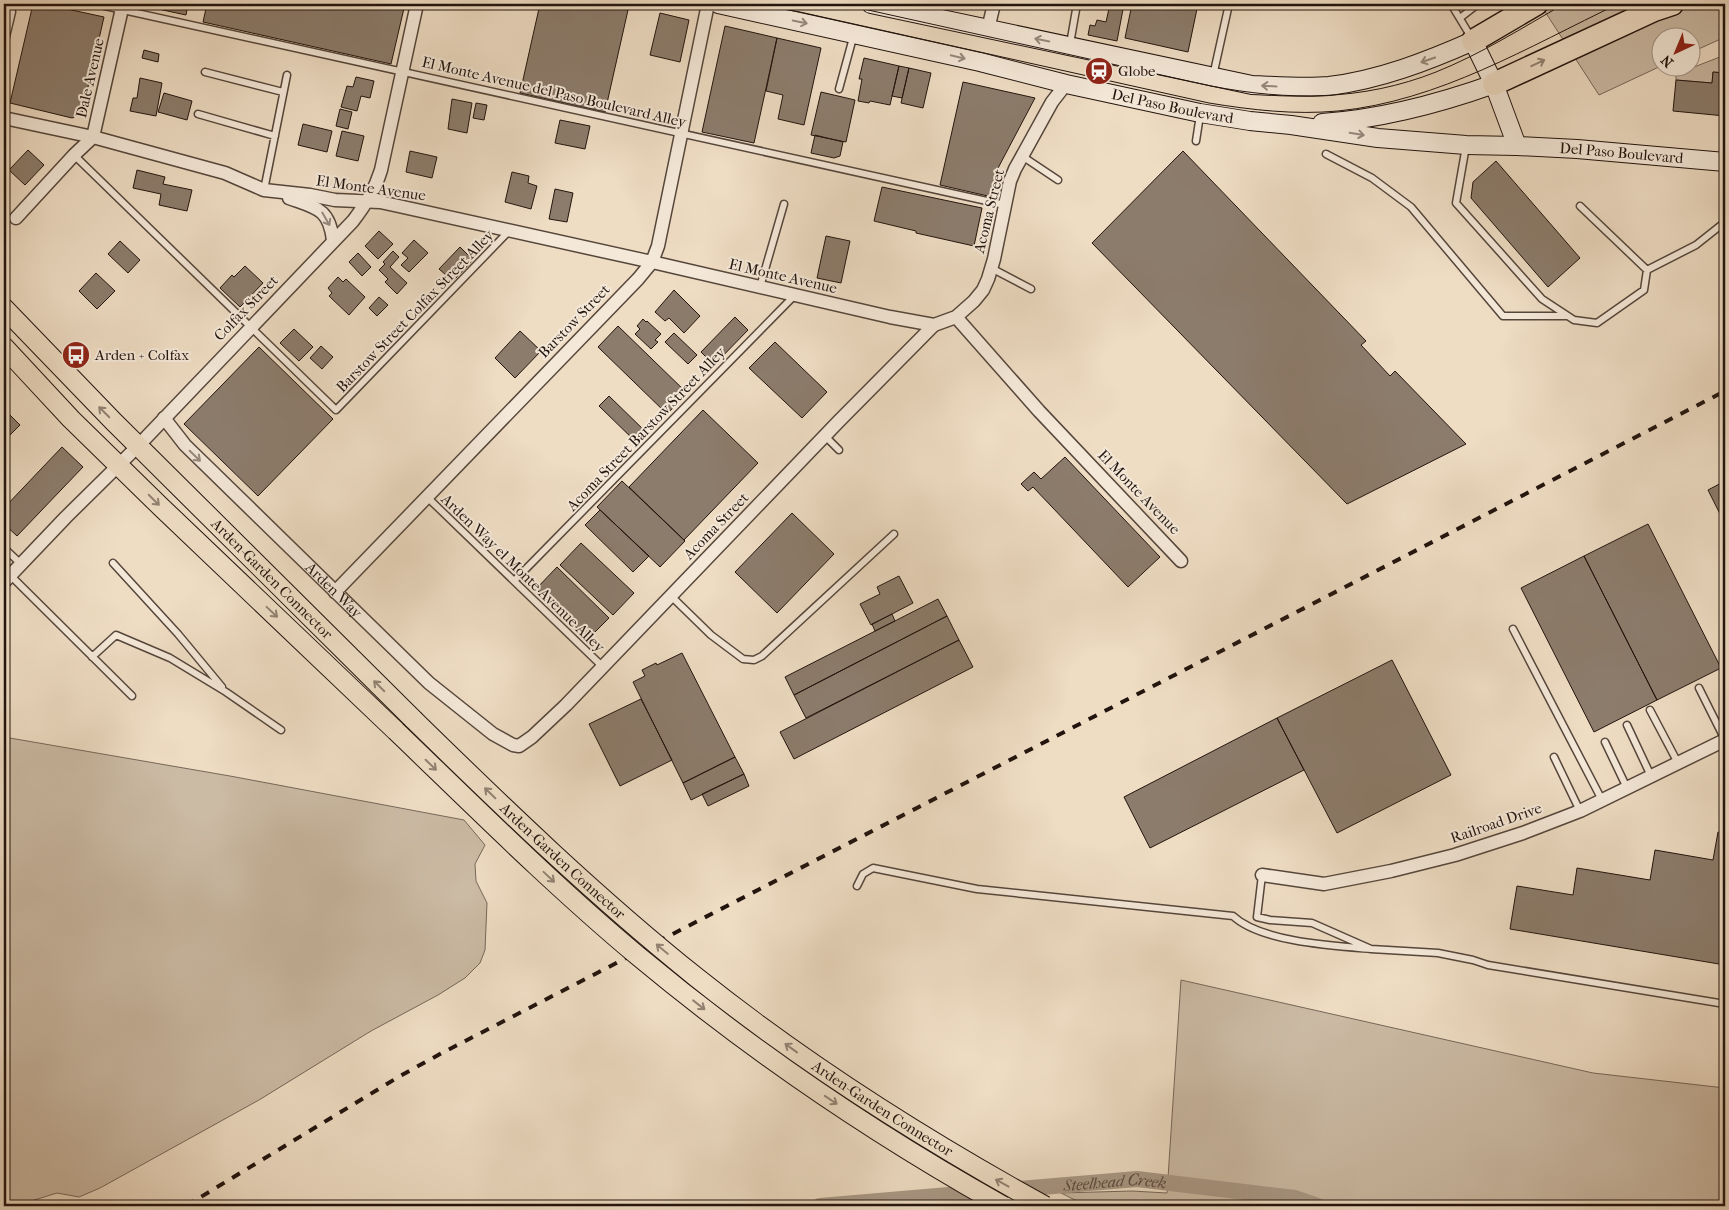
<svg xmlns="http://www.w3.org/2000/svg" width="1729" height="1210" viewBox="0 0 1729 1210" font-family="'IM FELL French Canon',serif">
<rect width="100%" height="100%" fill="#eedcc3"/>
<filter id="stains"><feTurbulence type="fractalNoise" baseFrequency=".004" numOctaves="4"/><feColorMatrix values="0 0 0 0 .2 0 0 0 0 .09 0 0 0 0 .02 0 0 0 .5 -.17"/></filter>
<radialGradient id="worn" r=".72"><stop offset=".6" stop-color="#630" stop-opacity="0"/><stop offset="1" stop-color="#630" stop-opacity=".3"/></radialGradient>
<path fill="#cbbaa4" stroke="#766759" d="M1540,4H1725V37L1692,52V38H1662L1661,66L1599,95Z
M1725,55V73L1713,72L1712,83L1676,80V74Z
M4,737L230,776L464,820L485,845L475,864L476,881L487,903L485,950L480,963L465,978L438,995L371,1031L259,1100L100,1188L79,1197L57,1193L15,1206H4Z
M1181,980L1593,1073L1725,1088V1206H1087L1061,1193L1132,1191L1167,1193Z"/>
<g fill="none" stroke-linecap="round" stroke-linejoin="round">
<path stroke="#a99885" stroke-width="16" id="s1" d="M820,1206L1137,1179L1295,1198L1318,1206"/>
</g>
<path fill="#8c7c6c" stroke="#22140e" d="M33,4H44L104,17L82,113L80,115L72,118L10,103Z
M144,4H188L186,15L144,6Z
M207,4H405L391,64L203,22Z
M540,4H598L628,10L605,112L520,93Z
M1110,4H1124L1117,41L1088,35L1090,25L1095,26L1097,20L1106,22Z
M1132,4H1198L1188,52L1125,38Z
M660,13L689,20L680,62L650,55Z
M725,26L777,38L754,143L702,132Z
M777,38L821,48L804,125L778,119L783,95L766,91Z
M144,50L159,54L158,62L142,58Z
M864,58L899,66L890,105L870,101L869,103L858,101L862,79H859Z
M899,66L909,68L902,98L892,96Z
M909,68L931,73L923,108L901,103Z
M1713,72L1725,73V116L1673,111L1676,80L1712,83Z
M356,77L374,81L370,98L361,96L357,111L341,107L347,86L353,87Z
M140,78L162,83L156,116L130,111L133,98H137Z
M963,82L1035,98L997,170L992,197L940,185Z
M821,92L855,100L846,142L811,135Z
M164,93L192,101L187,120L158,112Z
M452,99L472,103L467,133L448,129Z
M476,103L487,105L484,120L473,118Z
M340,109L352,112L348,129L336,126Z
M560,120L590,126L585,149L555,143Z
M303,124L332,131L327,152L298,145Z
M342,131L364,136L358,161L336,156Z
M815,135L843,142L840,156L834,158L811,153Z
M28,150L44,165L25,185L9,170Z
M410,151L437,157L432,178L406,172Z
M1183,151L1366,341L1361,345L1390,376L1395,371L1466,444L1347,504L1092,243Z
M1496,161L1580,258L1548,287L1471,198L1473,182Z
M137,170L165,177L163,184L192,190L187,211L159,205L161,194L133,188Z
M512,172L529,176L528,183L537,186L531,209L505,202Z
M882,187L982,208L974,246L916,233V231L874,221Z
M555,189L573,193L567,222L549,219Z
M379,231L393,244L378,259L365,246Z
M826,236L850,241L841,283L817,278Z
M414,240L428,253L409,272L401,265L408,258L402,253Z
M120,241L140,260L128,273L108,254Z
M460,247L473,260L453,281L439,269Z
M393,251L399,257L390,267L407,283L397,294L385,282L388,279L379,270L385,264L383,262Z
M358,253L371,267L362,276L349,262Z
M245,266L263,283L240,307L220,288L232,275L234,277Z
M96,273L115,291L97,309L79,291Z
M338,277L343,282L346,279L365,297L349,315L329,296L332,293L328,288Z
M674,290L700,316L684,333L669,318L665,321L655,312Z
M379,297L388,305L377,316L369,308Z
M735,317L748,330L714,365L701,352Z
M643,319L646,322L647,321L661,334L655,340L658,342L651,349L635,334L640,329L637,326Z
M618,326L687,393L667,414L598,347Z
M294,329L313,347L299,361L280,343Z
M520,331L541,351L515,378L495,358Z
M674,333L697,355L688,364L665,342Z
M775,342L827,392L802,418L749,368Z
M321,346L333,357L322,369L310,358Z
M259,347L333,419L258,496L184,424Z
M609,396L648,434L638,444L599,406Z
M5,410L20,425L4,441V411Z
M703,410L758,463L684,540L629,487Z
M62,447L83,467L17,536L4,524V508Z
M1065,457L1160,557L1128,587L1033,487L1028,491L1021,484L1034,472L1041,479Z
M622,481L685,541L660,567L597,507Z
M1725,481V524L1708,490Z
M600,510L649,556L633,572L585,525Z
M792,513L834,554L777,613L735,572Z
M1648,524L1721,668L1657,700L1584,556Z
M581,543L634,593L613,615L560,565Z
M1584,556L1657,700L1594,732L1521,588Z
M557,567L609,618L588,639L536,589Z
M899,576L913,603L871,625L860,604L880,594L877,587Z
M938,599L947,616L794,695L785,677Z
M892,614L895,621L875,631L872,624Z
M947,616L959,640L806,718L794,695Z
M959,640L973,667L794,759L780,732Z
M682,653L735,757L683,783L633,682L645,676L642,670L656,663L657,665Z
M1392,660L1451,775L1337,833L1277,718Z
M641,699L672,760L620,786L589,724Z
M1277,718L1304,770L1150,848L1124,797Z
M735,757L744,774L691,800L683,783Z
M744,774L749,786L708,806L702,794Z
M1718,832L1725,834V965L1510,929L1517,886L1573,895L1577,868L1650,880L1655,850L1713,860Z"/>
<g fill="none" stroke-linecap="round" stroke-linejoin="round">
<defs>
<path id="lane" d="M96,4L1005,205
M1451,4L1471,37
M1460,18L1478,4
M1070,44L1077,4
M4,45L12,12
M205,72L283,92
M1213,76L1229,4
M839,89L854,34
M198,114L275,136
M1196,141L1200,115
M1466,146L1456,203L1542,299L1574,320L1597,323L1644,290L1647,270
M1326,154L1372,178L1411,207L1503,316H1567
M74,155L336,410L510,230
M1022,156L1058,180
M264,190L287,75
M1580,206L1647,270L1696,245L1725,222
M991,268L1031,289
M760,287L784,204
M825,436L839,450
M426,496L603,667
M4,548L21,564
M113,563L178,634L222,687
M10,575L132,696
M514,581L795,295
M671,596L711,635L743,659L754,660L762,656L894,534
M1513,629L1602,800
M92,657L116,635L170,658L226,692L281,730
M1699,688L1725,740
M1650,710L1678,763
M1627,725L1651,776
M1605,742L1627,788
M1554,757L1580,811
M1262,875L1257,917L1270,920L1312,923L1371,949L1438,953L1473,960L1488,965L1725,1004
M857,886L863,874L873,868L977,889L1233,916C1261,942 1334,946 1371,949"/>
<g id="street">
<path d="M988,29L994,4"/>
<path d="M4,118L93,137L225,173L264,190L310,195L335,200L380,202L394,205L652,262L890,317L934,325L956,317L974,301L983,290L988,279L994,259L1010,181L1015,169L1052,102L1066,84"/>
<path d="M289,198C316,208 329,208 333,240"/>
<path d="M16,218L74,155L93,137L123,4"/>
<path d="M956,317L1039,411L1181,561"/>
<path id="s2" d="M164,418L185,445L429,683L493,734L513,745L519,746L532,737L566,705L839,421L934,325"/>
<path d="M4,582L66,517L138,446L353,221C365,205 375,190 381,170L417,4"/>
<path d="M335,592L638,279L652,262L658,246L708,4"/>
<path d="M1262,875L1324,884L1391,871L1455,855L1523,833L1580,811L1725,740"/>
</g>
<g id="secondary">
<path id="s3" d="M718,4L980,62L1066,84L1200,113L1250,121L1291,125L1378,138L1466,145L1517,146L1577,149L1725,162"/>
<path d="M871,4L1252,85C1278,86 1304,88 1329,86C1379,80 1428,61 1473,41L1494,84L1517,146"/>
<path d="M1322,123C1381,119 1438,104 1494,84"/>
</g>
<g id="primary">
<path id="s4" d="M4,308L113,421L414,720"/>
<path d="M4,347L71,419L161,507L396,731"/>
</g>
<path id="highway" d="M1473,41L1536,4
M1494,84L1654,10L1672,4"/>
</defs>
<use href="#lane" stroke="#55463b" stroke-width="9"/>
<use href="#street" stroke="#55463b" stroke-width="15"/>
<use href="#secondary" stroke="#22140e" stroke-width="20"/>
<use href="#primary" stroke="#22140e" stroke-width="21"/>
<use href="#highway" stroke="#22140e" stroke-width="25"/>
<use href="#lane" stroke="#f4e8d8" stroke-width="6"/>
<use href="#street" stroke="#f4e8d8" stroke-width="12"/>
<use href="#secondary" stroke="#f4e8d8" stroke-width="18"/>
<use href="#primary" stroke="#eedcc3" stroke-width="19"/>
<use href="#highway" stroke="#eedcc3" stroke-width="22"/>
<path stroke="#22140e" stroke-width="1" d="M754,4L800,12L1209,103C1252,110 1295,115 1338,111C1439,101 1528,47 1618,4
M841,4L1211,86C1288,101 1363,101 1436,72C1481,54 1522,28 1564,4"/>
<path stroke="#22140e" stroke-width="4" stroke-dasharray="9 9" stroke-linecap="butt" d="M186,1206L400,1076L442,1053L1725,391"/>
<defs>
<g id="primary-bridge">
<path id="s5" d="M414,720C505,809 596,897 696,977C805,1064 923,1139 1045,1206"/>
<path d="M396,731C475,807 553,885 638,956C751,1050 874,1134 1003,1206"/>
</g>
</defs>
<use href="#primary-bridge" stroke="#22140e" stroke-width="21" stroke-linecap="butt"/>
<use href="#primary-bridge" stroke="#eedcc3" stroke-width="19"/>
</g>
<defs><path id="oneway-shaft" d="M-6 0H5M1.5-3L5.5 0L1.5 3" fill="none" stroke-width="1.6" stroke-linecap="round" stroke-linejoin="round" transform="scale(1.25)"/></defs>
<g stroke="#96897d">
<use href="#oneway-shaft" transform="translate(800 22) rotate(12)"/>
<use href="#oneway-shaft" transform="translate(1042 40) rotate(-169)"/>
<use href="#oneway-shaft" transform="translate(958 57) rotate(13)"/>
<use href="#oneway-shaft" transform="translate(1428 60) rotate(161)"/>
<use href="#oneway-shaft" transform="translate(1269 86) rotate(-177)"/>
<use href="#oneway-shaft" transform="translate(1357 134) rotate(9)"/>
<use href="#oneway-shaft" transform="translate(326 219) rotate(60)"/>
<use href="#oneway-shaft" transform="translate(195 456) rotate(44)"/>
</g>
<g stroke="#928272">
<use href="#oneway-shaft" transform="translate(1538 63) rotate(-25)"/>
<use href="#oneway-shaft" transform="translate(104 412) rotate(-135)"/>
<use href="#oneway-shaft" transform="translate(154 500) rotate(45)"/>
<use href="#oneway-shaft" transform="translate(272 612) rotate(43)"/>
<use href="#oneway-shaft" transform="translate(379 686) rotate(-135)"/>
<use href="#oneway-shaft" transform="translate(431 765) rotate(44)"/>
<use href="#oneway-shaft" transform="translate(490 793) rotate(-136)"/>
<use href="#oneway-shaft" transform="translate(549 877) rotate(43)"/>
<use href="#oneway-shaft" transform="translate(662 949) rotate(-140)"/>
<use href="#oneway-shaft" transform="translate(699 1005) rotate(38)"/>
<use href="#oneway-shaft" transform="translate(791 1048) rotate(-144)"/>
<use href="#oneway-shaft" transform="translate(831 1100) rotate(34)"/>
<use href="#oneway-shaft" transform="translate(1002 1183) rotate(-151)"/>
</g>
<defs>
<symbol id="station-disc" viewBox="-11 -11 22 22"><circle r="9.5" fill="#8f2418" stroke="#f4e8d8"/><path d="M-3-6H3Q5-6 5-4V2Q5 4 3 4L4.5 6H3L1.5 4h-3L-3 6H-4.5L-3 4Q-5 4-5 2V-4Q-5-6-3-6ZM-3.5-4v3h7v-3ZM-3.5 1v1.5H-2V1ZM2 1v1.5H3.5V1Z" fill="#fff"/></symbol>
<symbol id="bus-disc" viewBox="-11 -11 22 22"><circle r="9.5" fill="#8f2418" stroke="#f4e8d8"/><path d="M-5-6H5V4H4V6H2V4H-2V6H-4V4H-5ZM-3.5-4V0h7V-4ZM-3.5 1.2v1.5H-2V1.2ZM2 1.2v1.5H3.5V1.2Z" fill="#fff"/></symbol>
</defs>
<g fill-rule="evenodd">
<use href="#station-disc" x="1083" y="55" width="32" height="32"/>
<use href="#bus-disc" x="60" y="339" width="32" height="32"/>
</g>
<g text-anchor="middle" stroke-width="4" stroke-linejoin="round" paint-order="stroke">
<g font-size="15" fill="#22140e" stroke="#f4e8d8" text-anchor="start">
<text x="1118" y="76">Globe</text>
<text x="95" y="360">Arden + Colfax</text>
</g>
<g font-size="15" fill="#22140e" stroke="#f4e8d8">
<text transform="translate(90 78) rotate(-77)" y="5">Dale Avenue</text>
<text transform="translate(554 92) rotate(13)" y="5">El Monte Avenue del Paso Boulevard Alley</text>
<text dy="5" stroke="none"><textPath href="#s3" startOffset="466">Del Paso Boulevard</textPath></text>
<text dy="5" stroke="none"><textPath href="#s3" startOffset="918">Del Paso Boulevard</textPath></text>
<text transform="translate(371 188) rotate(8)" y="5">El Monte Avenue</text>
<text transform="translate(989 211) rotate(-76)" y="5">Acoma Street</text>
<text transform="translate(783 276) rotate(13)" y="5">El Monte Avenue</text>
<text transform="translate(246 308) rotate(-46)" y="5">Colfax Street</text>
<text transform="translate(415 311) rotate(-46)" y="5">Barstow Street Colfax Street Alley</text>
<text transform="translate(574 321) rotate(-46)" y="5">Barstow Street</text>
<text transform="translate(646 429) rotate(-46)" y="5">Acoma Street Barstow Street Alley</text>
<text transform="translate(1139 492) rotate(46)" y="5">El Monte Avenue</text>
<text transform="translate(716 526) rotate(-46)" y="5">Acoma Street</text>
<text transform="translate(523 573) rotate(44)" y="5">Arden Way el Monte Avenue Alley</text>
<text dy="5" stroke="none"><textPath href="#s4" startOffset="381">Arden-Garden Connector</textPath></text>
<text dy="5" stroke="none"><textPath href="#s2" startOffset="242">Arden Way</textPath></text>
<text transform="translate(1496 823) rotate(-19)" y="5">Railroad Drive</text>
<text dy="5" stroke="none"><textPath href="#s5" startOffset="205">Arden-Garden Connector</textPath></text>
<text dy="5" stroke="none"><textPath href="#s5" startOffset="610">Arden-Garden Connector</textPath></text>
</g>
<g font-size="16" font-style="italic" fill="#58493e" stroke="#f4e8d8">
<text dy="6" stroke="none"><textPath href="#s1" startOffset="296">Steelhead Creek</textPath></text>
</g>
</g>
<rect width="1729" height="1210" fill="none" stroke="#eedcc3" stroke-width="20"/>
<rect x="5" y="5" width="1719" height="1200" fill="none" stroke="#22140e" stroke-width="2.5"/>
<rect x="10" y="10" width="1709" height="1190" fill="none" stroke="#22140e"/>
<g transform="translate(1676 52) rotate(224)"><circle r="24" fill="#f4e8d8" stroke="#a09387"/>
<path d="M0-4L9 19L0 12L-9 19Z" fill="#8f2418"/>
<text y="-8" font-size="14" font-weight="bold" text-anchor="middle" fill="#22140e">N</text>
</g>
<rect width="100%" height="100%" filter="url(#stains)"/>
<rect width="100%" height="100%" fill="url(#worn)"/>
</svg>
